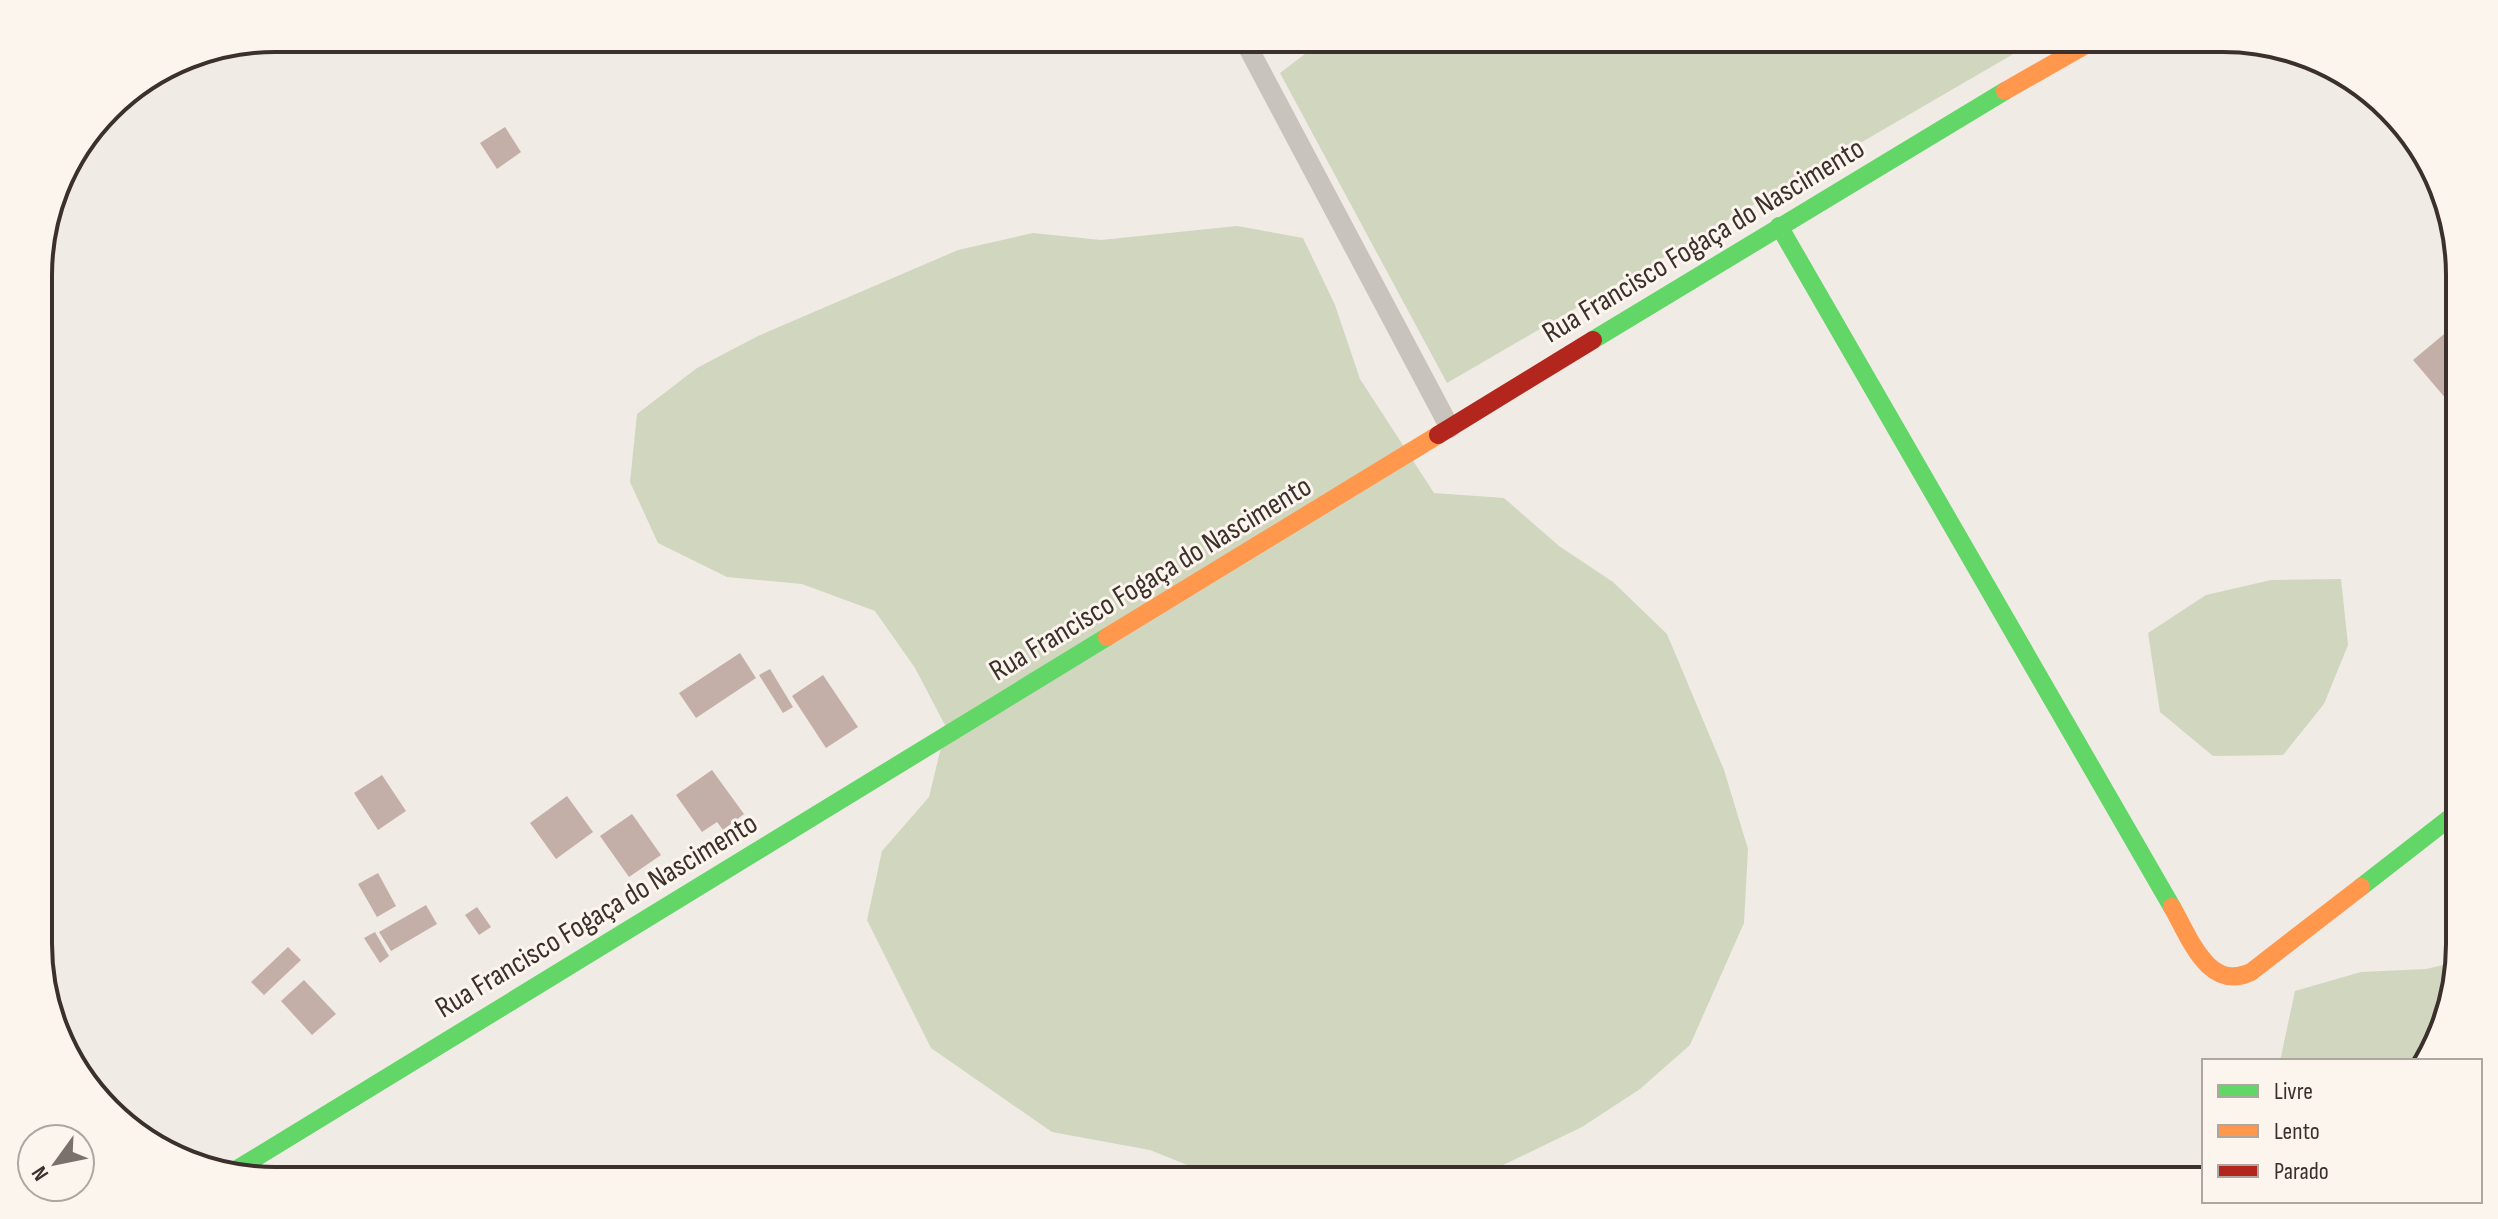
<svg xmlns="http://www.w3.org/2000/svg" width="2498" height="1219" viewBox="0 0 2498 1219" font-family="'Sofia Sans Condensed',sans-serif">
<rect width="100%" height="100%" fill="#f0ebe5"/>
<path fill="#d1d6bf" d="M1326,38H2041L1447,383L1280,73Z
M1237,226L1303,238L1335,305L1360,379L1434,493L1504,498L1559,546L1613,582L1667,634L1724,770L1748,849L1744,923L1690,1045L1640,1089L1582,1127L1470,1181H1227L1150,1150L1052,1132L931,1048L867,920L882,851L929,797L946,727L915,668L875,611L802,584L727,577L658,543L630,482L637,414L697,368L758,336L958,250L1033,233L1101,240Z
M2341,579L2348,645L2324,704L2283,755L2213,756L2160,712L2148,633L2206,595L2271,580Z
M2456,962L2436,1048L2425,1061H2280L2295,991L2361,972L2426,969Z"/>
<path fill="#c3afa7" d="M505,127L521,152L497,169L480,143Z
M2449,330L2458,341V390L2447,400L2413,360Z
M740,653L756,678L696,718L679,693Z
M770,669L793,707L783,713L759,675Z
M823,675L858,727L826,748L792,696Z
M712,770L744,814L723,830L717,822L702,832L676,795Z
M382,775L406,811L378,830L354,793Z
M567,796L593,832L556,859L530,823Z
M632,814L661,855L629,877L600,836Z
M378,873L396,906L377,917L358,884Z
M426,905L437,924L391,951L379,932Z
M477,907L491,927L479,935L465,915Z
M375,932L389,956L380,963L364,938Z
M288,947L301,960L264,995L251,982Z
M304,980L336,1014L312,1035L281,1001Z"/>
<g fill="none" stroke-linecap="round" stroke-linejoin="round">
<path stroke="#c9c3be" stroke-width="20" d="M1243,38L1450,428"/>
<path stroke="#63d668" stroke-width="18" d="M1779,226L2172,907
M1593,340L2005,91
M2361,887L2460,810
M234,1171L1107,637"/>
<path stroke="#ff974d" stroke-width="18" d="M2005,91L2098,38
M1107,637L1438,435
M2172,907C2190,938 2208,992 2251,972L2361,887"/>
<path stroke="#b3261e" stroke-width="18" d="M1438,435L1593,340"/>
</g>
<g text-anchor="middle" stroke-width="6" stroke-linejoin="round" paint-order="stroke">
<g font-size="30" fill="#3b302b" stroke="#fbf5ee">
<text transform="translate(1703 240) rotate(-31)" y="10">Rua Francisco Fogaça do Nascimento</text>
<text transform="translate(1150 578) rotate(-31)" y="10">Rua Francisco Fogaça do Nascimento</text>
<text transform="translate(596 915) rotate(-31)" y="10">Rua Francisco Fogaça do Nascimento</text>
</g>
</g>
<path d="M0 0H2498V1219H0ZM275 52H2223A223 223 0 0 1 2446 275V944A223 223 0 0 1 2223 1167H275A223 223 0 0 1 52 944V275A223 223 0 0 1 275 52Z" fill="#fbf5ee" fill-rule="evenodd"/>
<path fill="none" stroke="#3b302b" stroke-width="4" d="M275 52H2223A223 223 0 0 1 2446 275V944A223 223 0 0 1 2223 1167H275A223 223 0 0 1 52 944V275A223 223 0 0 1 275 52Z"/>
<rect x="2202" y="1059" width="280" height="144" fill="#fbf5ee" stroke="#aea6a0" stroke-width="2"/>
<rect x="2218" y="1085" width="40" height="12" fill="#63d668" stroke="#aea6a0" stroke-width="2"/>
<text x="2274" y="1099" font-size="24" fill="#3b302b">Livre</text>
<rect x="2218" y="1125" width="40" height="12" fill="#ff974d" stroke="#aea6a0" stroke-width="2"/>
<text x="2274" y="1139" font-size="24" fill="#3b302b">Lento</text>
<rect x="2218" y="1165" width="40" height="12" fill="#b3261e" stroke="#aea6a0" stroke-width="2"/>
<text x="2274" y="1179" font-size="24" fill="#3b302b">Parado</text>
<g transform="translate(56 1163) rotate(237)"><circle r="38" fill="#fbf5ee" stroke="#aea6a0" stroke-width="2"/>
<path d="M0-6L14 30L0 20L-14 30Z" fill="#7a716c"/>
<text y="-12" font-size="22" font-weight="bold" text-anchor="middle" fill="#3b302b">N</text>
</g>
</svg>
